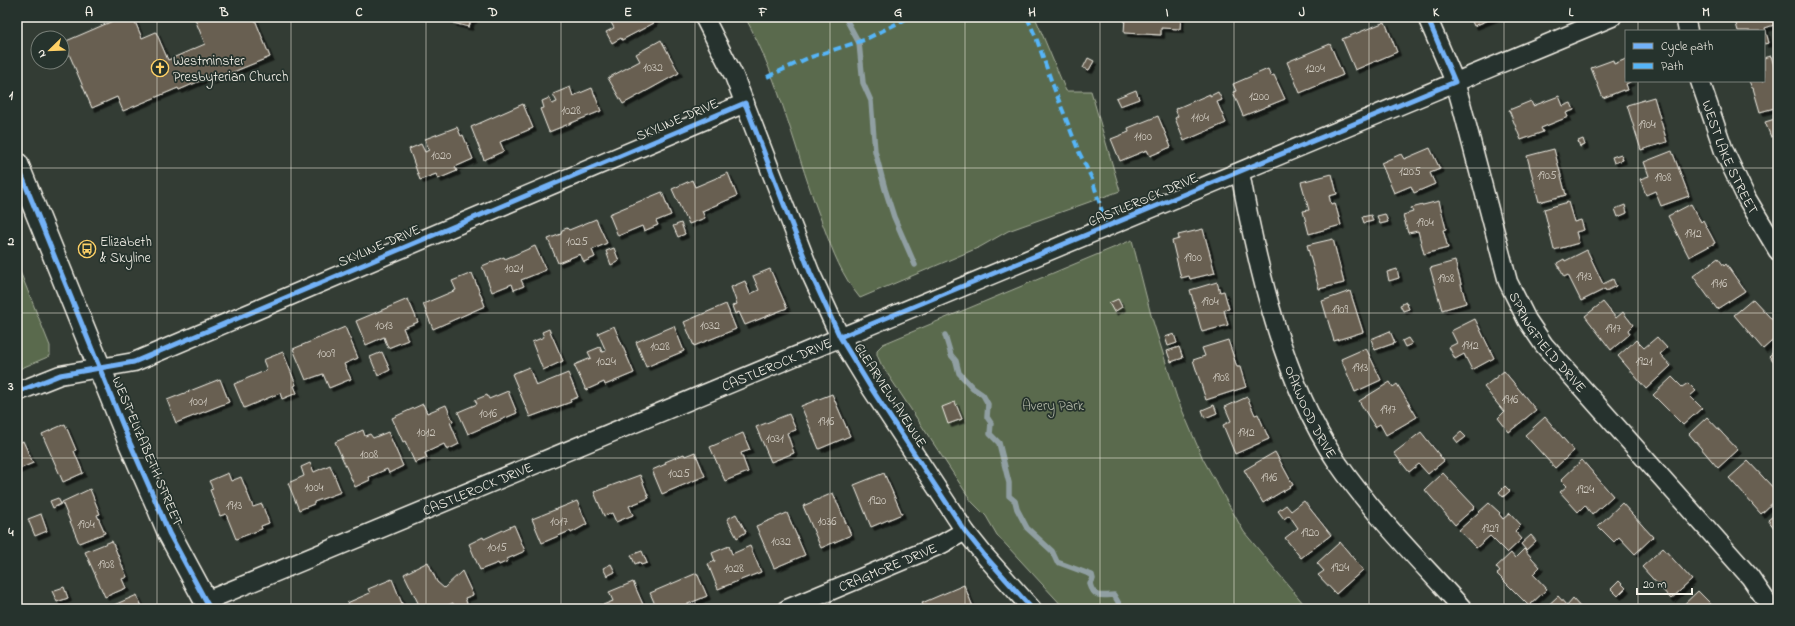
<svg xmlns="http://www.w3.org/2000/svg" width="1795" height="626" viewBox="0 0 1795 626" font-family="'Indie Flower',sans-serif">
<defs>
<filter id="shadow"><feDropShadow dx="3.5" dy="3.5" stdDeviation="0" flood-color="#0009"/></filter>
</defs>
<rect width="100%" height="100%" fill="#333c34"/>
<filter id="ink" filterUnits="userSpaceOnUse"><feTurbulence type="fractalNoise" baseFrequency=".025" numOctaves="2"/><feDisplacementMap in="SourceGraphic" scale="8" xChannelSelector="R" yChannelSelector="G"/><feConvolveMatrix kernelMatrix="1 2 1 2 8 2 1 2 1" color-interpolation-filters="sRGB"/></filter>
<g filter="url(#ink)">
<path fill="#5a6b4e" stroke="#a7ae9b" d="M745,17H1035L1066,91H1091L1120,191L1008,231L980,247L860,298C842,276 833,252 823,225C796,156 781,82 745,17Z
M1132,240L1151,315L1177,398L1203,459L1244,532L1308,609H1065L997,535L986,516L972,502L881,364L877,355V350L883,344Z
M17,264L50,346V356L17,370Z"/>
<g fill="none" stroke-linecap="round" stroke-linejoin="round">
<path stroke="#909fa2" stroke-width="5.5" d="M845,17L859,43L863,83L871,101L875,151L885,189L894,217L915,265
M945,335L951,355L956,361L959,373L973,388L983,395L988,404L987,417L991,423L990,434L999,443L1009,483V496L1015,501L1017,509L1027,528L1052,551L1057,562L1092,575L1093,579L1090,584C1094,598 1101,596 1114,595L1122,609"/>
</g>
<path fill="#685f51" stroke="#f4f1e8" filter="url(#shadow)" d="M122,17H133L142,38L156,32L168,60L205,44L194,17H254L270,57L211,81L209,77L179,90L178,88L123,111L117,97L92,108L64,42Z
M454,17H474L473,20H471L469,27L453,23Z
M608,17H657V18L653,20L654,23L622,40L621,38L612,43L606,32L614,28Z
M1125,17H1181L1180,29L1161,28V35L1124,33Z
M1470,17H1496L1474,26Z
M1734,17H1772L1774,25L1765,28L1769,43L1764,44V31H1738Z
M1385,22L1397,52L1355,70L1342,39Z
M661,40L679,73L623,104L608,78L640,61L636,54Z
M1330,44L1343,75L1300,93L1287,62Z
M1771,56L1778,78V107L1760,112L1753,88H1752L1749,81H1764V58Z
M1088,58L1094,61L1089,70L1083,68Z
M1626,59V81H1632L1626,84L1628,90L1623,91V90L1603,98L1591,68L1613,60L1614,64Z
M1268,69L1271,76L1274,75L1285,99L1243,116L1233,92L1236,91L1233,84Z
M570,87L573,96L592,88L601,111L549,132L540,109L544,108L542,101L549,98L552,104L557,102L553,94Z
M1136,90L1139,99L1120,106L1116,98Z
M1218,92L1222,100L1217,102L1226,123L1184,141L1175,118L1178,116L1175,109L1210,94V96Z
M1559,96L1563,106L1571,103L1574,110L1566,113L1568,117L1541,128L1543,132L1521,140L1509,110L1531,101L1533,106Z
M1654,97L1667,142L1641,150L1627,105Z
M523,104L533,128L500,142L504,151L484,160L471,127Z
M1158,116L1171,147L1150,156L1147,150L1120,161L1111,139L1129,132L1128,128Z
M1778,118V143L1775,136L1771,137L1765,122Z
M457,127L461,136L463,135L473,159L455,167L457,171L438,179L436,174L420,180L409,149L421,144L425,152L429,150L425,139Z
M1583,139L1585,145L1580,147L1578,141Z
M1430,148L1440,169L1430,173L1435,184L1414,193L1411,186L1394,193L1381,163L1401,154L1404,159Z
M1554,149L1566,195L1539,202L1527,156Z
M1672,151L1689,196L1661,206L1655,191L1646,195L1640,179L1649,176L1644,162Z
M1621,154L1623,160L1614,163L1612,157Z
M728,173L737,196L702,211L705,218L689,224L686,217L685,218L672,189L692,180L695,187Z
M1332,174L1337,194L1329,196L1331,204L1335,203L1341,225L1309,234L1303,211L1309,210L1301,182Z
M662,192L671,215L656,221L658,225L644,231L642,226L618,236L609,214Z
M1439,201L1446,229L1443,230L1448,248L1424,254L1418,231L1408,233L1403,215L1413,212L1411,208Z
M1568,202L1574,222L1581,220L1584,230L1576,232L1579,243L1554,250L1544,209Z
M1691,204L1701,222L1703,220L1715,243L1689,257L1668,216Z
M1625,205L1627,213L1618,217L1615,209Z
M1385,214L1388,222L1380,224L1377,216Z
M1371,215L1373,221L1364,223L1362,217Z
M596,219L607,243L592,250L595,257L584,262L580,254L558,263L548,239L561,234L562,230L567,228L569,230Z
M681,223L685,234L678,237L673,226Z
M1203,229L1215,273L1190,279L1189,276L1181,278L1172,241L1179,239L1178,235Z
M1333,239L1344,283L1319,289L1307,245Z
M535,246L546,270L521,280L524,286L514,290L512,284L492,292L482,266L504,257L505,259Z
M614,248L619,261L611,265L606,251Z
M1587,250L1603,284L1613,279L1616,286L1606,291L1605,289L1581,301L1568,275L1564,277L1557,263L1564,259L1565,261Z
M1718,258L1724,266L1726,264L1745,291L1717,309L1693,276Z
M1455,261L1466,303L1442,310L1430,268Z
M770,269L787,308L745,325L739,312L735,314L732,306L737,304L731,287L745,281L750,294L759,290L753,276Z
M1397,269L1399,278L1389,281L1387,272Z
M472,273L485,306L433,329L423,304L456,290L452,281Z
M1217,282L1220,292L1224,291L1229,309L1224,310L1228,325L1202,332L1190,290Z
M1350,291L1363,332L1334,341L1322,301Z
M408,299L418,322L403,328L408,340L388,348L384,337L366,345L356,321Z
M1118,299L1122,307L1114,312L1109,303Z
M1753,299L1778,326V336L1763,349L1734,315Z
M1406,302L1409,309L1403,311L1400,305Z
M1603,302L1616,318L1623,312L1633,325L1628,330L1630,334L1611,350L1585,316Z
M726,304L736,329L694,346L684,322Z
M1475,319L1494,358L1472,370L1464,354L1455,359L1449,347L1457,343L1451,331Z
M614,326L634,373L605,385L604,382L586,390L574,365L591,358L588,352L600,347L602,352L606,351L598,333Z
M674,326L684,351L646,367L636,342Z
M345,327L358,358L344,364L351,379L329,388L323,374L306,380L293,349Z
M549,329L563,361L543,370L532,342L544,337L542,332Z
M1390,331L1395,343L1375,350L1371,339Z
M1174,334L1177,343L1168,346L1165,337Z
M1657,337L1667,348L1660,354L1671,366L1646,389L1618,356L1636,340L1644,348Z
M1408,338L1412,344L1405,347L1402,341Z
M1228,340L1237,367H1240L1246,387L1206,400L1193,360L1205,356L1202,348Z
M1179,347L1183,358L1171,362L1167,351Z
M1366,348L1381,380L1355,392L1341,359Z
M1778,348V366L1769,356Z
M283,352L296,385L294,386L297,393L282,399L280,393L244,408L234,384L267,370L263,360Z
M382,352L390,370L378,376L370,357Z
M529,367L536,386L568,373L578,397L570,400L571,402L530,417L512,374Z
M1504,371L1536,410L1509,432L1498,418L1504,412L1484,387Z
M1672,377L1682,387L1688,383L1696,391L1690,396L1702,408L1683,425L1653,395Z
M220,379L229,402L176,423L167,400Z
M1390,382L1393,387L1397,384L1417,417L1386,435L1380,424L1375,427L1359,401Z
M508,391L517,413L468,434L458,412L477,404L475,400L487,395L489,399Z
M832,394L850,436L819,449L801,406Z
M1247,397L1255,415L1258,414L1269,439L1235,454L1223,425L1231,421L1225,407Z
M955,402L962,419L948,424L942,407Z
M423,404L427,413L446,405L453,421L450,422L459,444L447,450L444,444L425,453L427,458L415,463L405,441L403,442L392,418Z
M1214,405L1217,413L1205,418L1202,410Z
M789,414L796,430L787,433L794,453L771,462L756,427Z
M1545,417L1574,451L1555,468L1525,435Z
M1707,417L1738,450L1718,468L1689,434Z
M65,424L76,450L74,451L83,473L63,482L42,434Z
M363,430L365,436L370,434L373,438L388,432L403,466L389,473L387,469L369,477L370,480L355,487L335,442Z
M1421,432L1444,461L1428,474L1419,464L1409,472L1394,453Z
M1461,432L1466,437L1458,443L1454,438Z
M743,433L750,450L741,453L748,472L725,481L710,447Z
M23,441L33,463L17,470V444Z
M695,452L705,476L662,494L652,470L666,464L665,462L684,454L685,456Z
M1275,452L1293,485L1263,503L1244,470Z
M1582,460L1613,496L1592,515L1585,505L1578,512L1560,492L1567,486L1561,480Z
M1748,461L1778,493V498L1761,514L1729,478Z
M310,463L314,472L330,465L341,492L314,502V504L299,510L288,483L304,476L301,467Z
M228,473L231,481L241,477L253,507L262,504L269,523L261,526L262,529L236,539L226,514L220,516L210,490L213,489L209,481Z
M884,473L902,514L871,527L854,485Z
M1443,473L1475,507L1455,525L1425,490Z
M640,475L649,498L629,506L633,515L616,522L612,513L604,516L594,492Z
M1505,486L1510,491L1503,497L1499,492Z
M90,489L100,514L97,515L105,533L79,543L62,502Z
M833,493L851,535L821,548L803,506Z
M58,498L61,504L53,508L50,501Z
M577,501L587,524L571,533L570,531L542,543L532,519Z
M1304,501L1331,535L1301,558L1285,538L1298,528L1289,515L1284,519L1278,511L1286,505L1291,511Z
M1489,503L1500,513L1499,514L1503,519L1510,513L1521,525L1515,531L1522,539L1507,553L1490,536L1476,548L1459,530Z
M1622,503L1653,537L1635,554L1619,537L1614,542L1598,526Z
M1778,512V533L1768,520Z
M787,513L805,555L774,568L756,526Z
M41,514L47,531L35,536L28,519Z
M736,514L746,532L737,538L727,519Z
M514,525L525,551L507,559L508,561L499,565L498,563L480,570L469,544L483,537L484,539Z
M1531,535L1536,541L1526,550L1521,544Z
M112,541L127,577L122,579L126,588L105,597L85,552Z
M1340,542L1363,570L1336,594L1318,575L1324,571L1317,563Z
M729,546L732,554L750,546L761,572L718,589L708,564L715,561L712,553Z
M1663,548L1692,580L1671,599L1642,567Z
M1524,549L1540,567L1533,574L1547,589L1529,606L1497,574L1500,572L1496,567L1511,553L1515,558Z
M642,551L647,563L641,565L640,562L635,564L631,555Z
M428,562L437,582L444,588L462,571L473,595L465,598L469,609H455L453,603L440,609H421L404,574Z
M611,564L615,572L607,576L603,568Z
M697,573L707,596L676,609H657L650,593Z
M392,579L403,606L397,609H349L347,603L370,593L368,589Z
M1619,581L1626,588L1618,596L1611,589Z
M633,582L645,609H605L603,605L613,601L609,592Z
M964,585L974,609H925L922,603Z
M64,587L68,598L57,602L52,591Z
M1698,591L1715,608L1679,609Z
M137,595L143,609H115L114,605Z
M1558,596L1567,606L1573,599L1582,609H1544Z
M17,602L26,609H17Z"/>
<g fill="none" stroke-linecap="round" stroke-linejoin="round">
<defs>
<g id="minor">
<path d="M704,17L734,76L810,272L840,337L871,388L965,531L985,556L1032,609"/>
<path id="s1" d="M1427,17L1455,82L1461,103L1508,282L1527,320L1544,345L1750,577L1772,609"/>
<path d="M1685,17L1688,31"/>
<path id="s2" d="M1700,81L1724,151L1747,199L1778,251"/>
<path id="s3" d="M1240,172C1257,266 1283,382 1337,462C1372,513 1422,563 1463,609"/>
<path d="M17,392L60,375L134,362L745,103"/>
<path id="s4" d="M206,601L1612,17"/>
<path id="s5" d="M787,609L942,544L965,531"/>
</g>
<path id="secondary" d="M17,164L130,443L159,509L169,533L210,609"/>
</defs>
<use href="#minor" stroke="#f4f1e8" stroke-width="21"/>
<use href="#secondary" stroke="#f4f1e8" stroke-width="25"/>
<use href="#minor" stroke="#26332d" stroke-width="18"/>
<use href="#secondary" stroke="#26332d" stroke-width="22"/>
<path stroke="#56b5f8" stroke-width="4" stroke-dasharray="8 4" stroke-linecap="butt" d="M1027,17L1037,40L1052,83L1079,152L1092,179L1107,227
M767,77L808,58L864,40L910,17"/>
<defs>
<path id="cycleway" d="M17,164L130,443L159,509L169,533L210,609
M840,337L1455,82L1427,17
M17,392L60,375L134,362L745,103L810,272L840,337L871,388L965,531L985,556L1032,609"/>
</defs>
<use href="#cycleway" stroke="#26332d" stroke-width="8"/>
<use href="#cycleway" stroke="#73b2f8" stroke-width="5"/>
</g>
</g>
<path fill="none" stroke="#f4f1e8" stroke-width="1" stroke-opacity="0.55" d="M157,17V609M291,17V609M426,17V609M561,17V609M695,17V609M830,17V609M965,17V609M1100,17V609M1234,17V609M1369,17V609M1504,17V609M1638,17V31M1638,81V609M17,168H1778M17,313H1778M17,458H1778"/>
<defs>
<symbol id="church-ring" viewBox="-11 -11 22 22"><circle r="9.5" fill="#26332d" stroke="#ffd166" stroke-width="1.5"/><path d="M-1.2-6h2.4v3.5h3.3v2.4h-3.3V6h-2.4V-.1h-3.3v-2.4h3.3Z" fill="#ffd166"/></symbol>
<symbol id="bus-ring" viewBox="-11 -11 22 22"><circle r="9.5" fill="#26332d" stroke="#ffd166" stroke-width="1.5"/><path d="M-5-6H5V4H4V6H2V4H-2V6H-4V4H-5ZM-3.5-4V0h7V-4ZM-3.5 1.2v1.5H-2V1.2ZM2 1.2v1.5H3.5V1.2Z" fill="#ffd166"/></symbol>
</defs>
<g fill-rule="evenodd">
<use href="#church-ring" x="150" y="58" width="20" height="20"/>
<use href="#bus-ring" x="77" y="239" width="20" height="20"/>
</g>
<g text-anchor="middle" stroke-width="3.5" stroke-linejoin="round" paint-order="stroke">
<g font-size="12" fill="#d1ccc2">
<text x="653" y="71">1032</text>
<text x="1315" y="72">1204</text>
<text x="1259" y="100">1200</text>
<text x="571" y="114">1028</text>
<text x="1200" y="121">1104</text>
<text x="1647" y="128">1904</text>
<text x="1143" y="140">1100</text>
<text x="441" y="159">1020</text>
<text x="1410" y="175">1205</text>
<text x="1547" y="179">1905</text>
<text x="1663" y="181">1908</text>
<text x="1425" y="226">1904</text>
<text x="1693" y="237">1912</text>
<text x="577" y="245">1025</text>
<text x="1193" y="261">1900</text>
<text x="514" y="272">1021</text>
<text x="1584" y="280">1913</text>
<text x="1446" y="282">1908</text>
<text x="1719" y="287">1916</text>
<text x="1210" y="305">1904</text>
<text x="1340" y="313">1909</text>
<text x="384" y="329">1013</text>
<text x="710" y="329">1032</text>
<text x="1613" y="332">1917</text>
<text x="1470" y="349">1912</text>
<text x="660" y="350">1028</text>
<text x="326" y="357">1009</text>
<text x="606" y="365">1024</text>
<text x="1644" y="365">1921</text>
<text x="1360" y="371">1913</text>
<text x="1221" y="381">1908</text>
<text x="1510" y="403">1916</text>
<text x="198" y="405">1001</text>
<text x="1388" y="413">1917</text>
<text x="488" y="417">1016</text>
<text x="826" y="425">1916</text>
<text x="426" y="436">1012</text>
<text x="1246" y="436">1912</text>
<text x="775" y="442">1031</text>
<text x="369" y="458">1008</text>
<text x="679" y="477">1025</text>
<text x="1269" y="481">1916</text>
<text x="314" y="491">1004</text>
<text x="1585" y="493">1924</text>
<text x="877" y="504">1920</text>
<text x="234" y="509">1913</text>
<text x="559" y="525">1017</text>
<text x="827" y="525">1036</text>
<text x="86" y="528">1904</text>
<text x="1490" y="532">1929</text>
<text x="1310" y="536">1920</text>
<text x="781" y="545">1032</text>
<text x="497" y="551">1015</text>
<text x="106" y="568">1908</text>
<text x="1340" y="571">1924</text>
<text x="734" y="572">1028</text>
</g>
<g font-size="14" fill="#f4f1e8" stroke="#26332d" text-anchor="start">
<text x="173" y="65">Westminster<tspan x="173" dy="16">Presbyterian Church</tspan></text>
<text x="100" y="246">Elizabeth<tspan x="100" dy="16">&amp; Skyline</tspan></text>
</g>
<g font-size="14" fill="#f4f1e8" stroke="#26332d">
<text transform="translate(677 119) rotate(-23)" y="5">SKYLINE DRIVE</text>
<text dy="5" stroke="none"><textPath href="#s2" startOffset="82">WEST LAKE STREET</textPath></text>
<text transform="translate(1143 199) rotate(-23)" y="5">CASTLEROCK DRIVE</text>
<text transform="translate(379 245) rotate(-23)" y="5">SKYLINE DRIVE</text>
<text dy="5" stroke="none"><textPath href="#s1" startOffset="350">SPRINGFIELD DRIVE</textPath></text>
<text dy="5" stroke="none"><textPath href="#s4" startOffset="618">CASTLEROCK DRIVE</textPath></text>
<text transform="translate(891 395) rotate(57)" y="5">CLEARVIEW AVENUE</text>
<text dy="5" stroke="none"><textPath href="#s3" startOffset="251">OAKWOOD DRIVE</textPath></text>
<text transform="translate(148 451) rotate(67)" y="5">WEST ELIZABETH STREET</text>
<text dy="5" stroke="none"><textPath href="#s4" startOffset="294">CASTLEROCK DRIVE</textPath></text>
<text dy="5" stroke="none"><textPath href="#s5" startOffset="109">CRAGMORE DRIVE</textPath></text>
</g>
<g font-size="14" fill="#b6bbaa" stroke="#26332d">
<text x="1053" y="410">Avery Park</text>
</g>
</g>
<rect width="1795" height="626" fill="none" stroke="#26332d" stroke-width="44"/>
<rect x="1625" y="30" width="140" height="52" fill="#26332d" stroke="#787f78"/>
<rect x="1633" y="43" width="20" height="6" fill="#73b2f8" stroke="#787f78"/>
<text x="1661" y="50" font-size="12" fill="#f4f1e8">Cycle path</text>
<rect x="1633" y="63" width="20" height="6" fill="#56b5f8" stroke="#787f78"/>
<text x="1661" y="70" font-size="12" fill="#f4f1e8">Path</text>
<g transform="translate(50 50) rotate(247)"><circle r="19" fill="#26332d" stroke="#787f78"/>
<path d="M0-3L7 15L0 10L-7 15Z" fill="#ffd166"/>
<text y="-6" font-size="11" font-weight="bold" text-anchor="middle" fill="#f4f1e8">N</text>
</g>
<path d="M1637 588v6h55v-6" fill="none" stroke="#f4f1e8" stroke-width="2"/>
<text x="1643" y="588" font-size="12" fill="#f4f1e8" stroke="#26332d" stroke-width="3" paint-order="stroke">20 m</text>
<rect x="22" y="22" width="1751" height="582" fill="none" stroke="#f4f1e8" stroke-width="1.5"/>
<g font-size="13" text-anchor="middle" font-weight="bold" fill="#f4f1e8">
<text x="89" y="16">A</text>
<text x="224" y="16">B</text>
<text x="359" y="16">C</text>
<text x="493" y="16">D</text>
<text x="628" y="16">E</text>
<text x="763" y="16">F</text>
<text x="898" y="16">G</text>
<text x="1032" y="16">H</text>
<text x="1167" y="16">I</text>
<text x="1302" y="16">J</text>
<text x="1436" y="16">K</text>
<text x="1571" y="16">L</text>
<text x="1706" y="16">M</text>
<text x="11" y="99">1</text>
<text x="11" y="245">2</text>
<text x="11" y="390">3</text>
<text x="11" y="536">4</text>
</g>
</svg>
